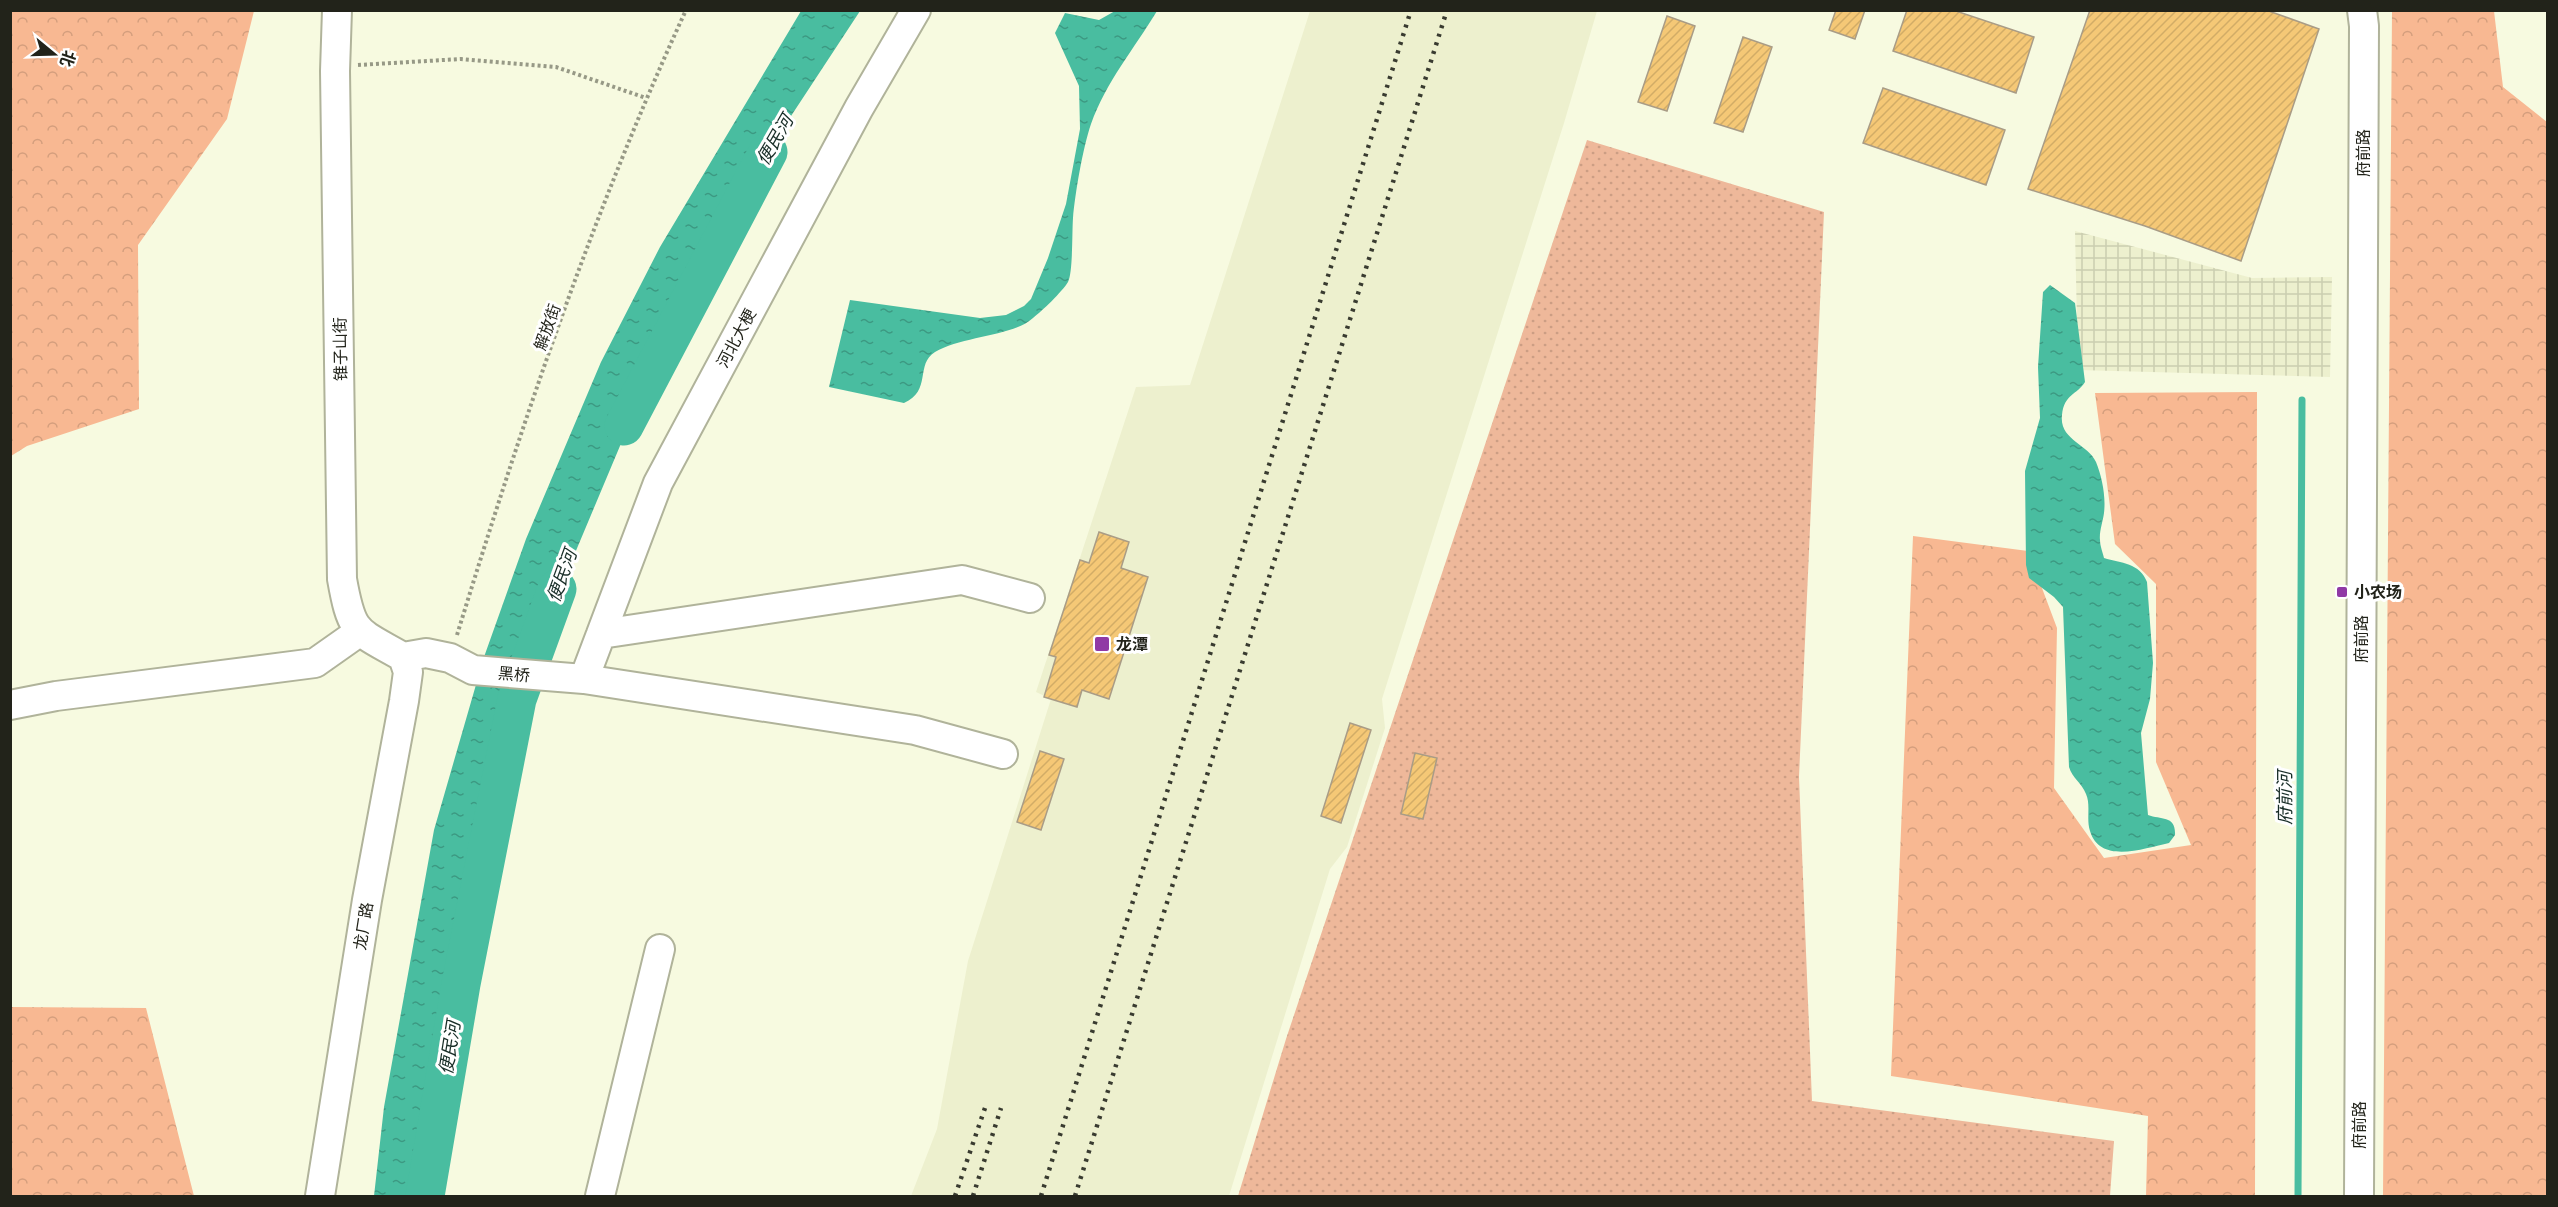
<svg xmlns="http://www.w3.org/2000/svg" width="2558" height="1207" viewBox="0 0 2558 1207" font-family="'Archivo Narrow','Noto Sans SC',sans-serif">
<defs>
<pattern id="industrial-grid" width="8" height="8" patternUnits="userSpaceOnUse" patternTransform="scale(1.5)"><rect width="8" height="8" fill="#edf0ce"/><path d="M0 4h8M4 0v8" fill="none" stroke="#cbceb0"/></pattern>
<pattern id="grass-dots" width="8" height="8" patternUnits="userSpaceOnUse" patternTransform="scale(1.5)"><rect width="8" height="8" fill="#eeb89a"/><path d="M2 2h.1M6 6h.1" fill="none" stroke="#cc9e84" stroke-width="1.8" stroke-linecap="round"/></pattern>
<pattern id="forest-crowns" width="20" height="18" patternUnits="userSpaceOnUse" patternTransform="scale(1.5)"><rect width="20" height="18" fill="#f8b892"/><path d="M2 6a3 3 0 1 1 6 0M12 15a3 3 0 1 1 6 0" fill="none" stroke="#d49e7d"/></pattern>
<pattern id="water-ripples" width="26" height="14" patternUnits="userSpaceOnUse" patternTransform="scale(1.5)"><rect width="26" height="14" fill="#49bda0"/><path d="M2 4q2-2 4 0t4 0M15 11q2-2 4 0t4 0" fill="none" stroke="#3c9982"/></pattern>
<pattern id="building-hatch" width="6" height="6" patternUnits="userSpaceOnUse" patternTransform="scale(1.5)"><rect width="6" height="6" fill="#f5c876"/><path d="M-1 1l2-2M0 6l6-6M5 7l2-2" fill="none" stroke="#d2ac66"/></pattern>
</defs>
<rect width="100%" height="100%" fill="#f7fae0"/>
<path fill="#edf0ce" d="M1310,11H1597L1564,123L1382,699L1385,728L1347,847L1330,869L1229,1196H911L937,1129L968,961L1051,699L1036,692L1136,387L1190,385Z"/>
<path fill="url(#industrial-grid)" d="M2075,231L2252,278L2332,277L2330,377L2078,370Z"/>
<path fill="url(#grass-dots)" d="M1587,140L1824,212L1799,777L1812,1101L2114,1141L2110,1196H1238L1286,1039Z"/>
<path fill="url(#forest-crowns)" d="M10,11H254L227,119L138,245L139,409L27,446L11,456Z
M2392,11H2494L2503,87L2547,122V1196H2383Z
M2257,392L2255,1196H2146L2148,1116L1891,1076L1913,536L2028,551L2057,628L2054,788L2104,858L2191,845L2156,762V584L2115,544L2095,393Z
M11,1007L146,1008L194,1196H11Z"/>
<path fill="url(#water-ripples)" d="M801,11H860L770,148L694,287L646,384L528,665L504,735L456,959L421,1196H374L384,1107L434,830L484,657L526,539L601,362L660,247Z
M1115,11H1157C1134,49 1106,82 1091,124C1083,147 1075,194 1073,218C1072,231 1073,273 1068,282C1062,292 1042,311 1033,318C1014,336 962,336 935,352C915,364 932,391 904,403L829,387L850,300L980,318L1006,315L1024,306L1031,299L1048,258L1066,204L1080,129L1079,86L1055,33L1065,13L1099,20Z
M2050,285L2075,303L2085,382C2077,395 2064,394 2062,415C2059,440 2088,444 2096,462C2102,477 2106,496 2104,513C2103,521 2099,532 2100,540C2100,546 2103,553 2104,558C2121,563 2140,563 2147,582L2153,663L2150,699L2141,733L2148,815C2161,820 2176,815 2175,835L2169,843C2145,848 2100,865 2090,831C2086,819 2091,805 2086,794C2082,783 2072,778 2069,767L2063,607L2054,597L2029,578L2026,565L2025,471L2040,418L2038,367L2043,292Z"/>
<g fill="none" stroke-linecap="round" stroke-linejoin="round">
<path stroke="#49bda0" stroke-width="7" d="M2298,1196L2302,400"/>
<path stroke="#49bda0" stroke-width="39" d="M624,426L768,152
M425,1196L461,984L517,699L557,589"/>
</g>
<path fill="url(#building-hatch)" stroke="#a99c86" stroke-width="1.5" d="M1836,10H1865L1855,39L1829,30Z
M1907,10H1953L2034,37L2016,93L1893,51Z
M2090,10H2266L2319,29L2241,261L2145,226L2028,189Z
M1667,16L1695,26L1667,111L1638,102Z
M1743,37L1772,47L1743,132L1714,123Z
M1883,88L2005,130L1986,185L1863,143Z
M1099,532L1129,542L1121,568L1148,577L1109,699L1082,690L1077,707L1044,697L1056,657L1049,655L1080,560L1089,563Z
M1350,723L1371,730L1341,823L1321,816Z
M1040,751L1064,759L1041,830L1017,822Z
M1415,753L1437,758L1423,819L1401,814Z"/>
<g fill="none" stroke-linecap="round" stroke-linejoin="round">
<defs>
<path id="minor" d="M337,10L335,71L342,579C352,635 356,630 403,657
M601,634L962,580L1030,598
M403,657L426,653L450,658L473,670L584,679L915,730L1003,754
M584,679L658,483L859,108L916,10
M10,705L56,696L315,663L359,632
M320,1196L367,900L404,701L408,672L403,657
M600,1196L660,949
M2359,1196L2364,26L2362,10"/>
</defs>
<use href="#minor" stroke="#b0b39a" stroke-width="32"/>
<path stroke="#979986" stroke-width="4" stroke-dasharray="3 3" stroke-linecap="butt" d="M358,65L461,59L556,67L646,98
M457,635C522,423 593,212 686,10"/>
<use href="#minor" stroke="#fff" stroke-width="28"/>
<path stroke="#393b30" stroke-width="4.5" stroke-dasharray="3 6" stroke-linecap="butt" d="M955,1196L986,1105
M973,1196L1001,1108
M1041,1196L1411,10
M1075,1196L1447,10"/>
</g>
<g fill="#9039a5" stroke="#fff" stroke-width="2">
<rect x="2336" y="586" width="12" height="12" rx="3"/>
<rect x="1094" y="636" width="16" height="16" rx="3"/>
</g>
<g text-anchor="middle" stroke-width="6" stroke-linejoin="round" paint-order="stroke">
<g font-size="16" fill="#22231a" stroke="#fff">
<text transform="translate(2363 153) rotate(-90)" y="6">府前路</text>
<text transform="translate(547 327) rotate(-70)" y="6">解放街</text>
<text transform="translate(736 338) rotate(-62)" y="6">河北大梗</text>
<text transform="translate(340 349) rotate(-91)" y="6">锥子山街</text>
<text transform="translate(2361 639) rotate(-90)" y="6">府前路</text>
<text transform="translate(514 674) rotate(5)" y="6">黑桥</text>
<text transform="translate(363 926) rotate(-81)" y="6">龙厂路</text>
<text transform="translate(2359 1125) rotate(-90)" y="6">府前路</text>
</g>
<g font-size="16" font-weight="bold" fill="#22231a" stroke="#fff" text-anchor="start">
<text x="2354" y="598">小农场</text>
<text x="1116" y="650">龙潭</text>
</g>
<g font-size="18" font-style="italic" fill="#192e28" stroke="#fff">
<text transform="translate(775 140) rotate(-60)" y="6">便民河</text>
<text transform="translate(562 576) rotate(-70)" y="6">便民河</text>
<text transform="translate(2285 798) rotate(-90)" y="6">府前河</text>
<text transform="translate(450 1048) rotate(-81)" y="6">便民河</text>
</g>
</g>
<rect width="2558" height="1207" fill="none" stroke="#22231a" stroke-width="24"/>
<g transform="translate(54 54) rotate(109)" stroke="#ffffff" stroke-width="4.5" paint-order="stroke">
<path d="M0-4.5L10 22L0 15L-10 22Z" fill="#22231a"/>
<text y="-9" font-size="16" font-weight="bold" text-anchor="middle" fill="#22231a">北</text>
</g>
</svg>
